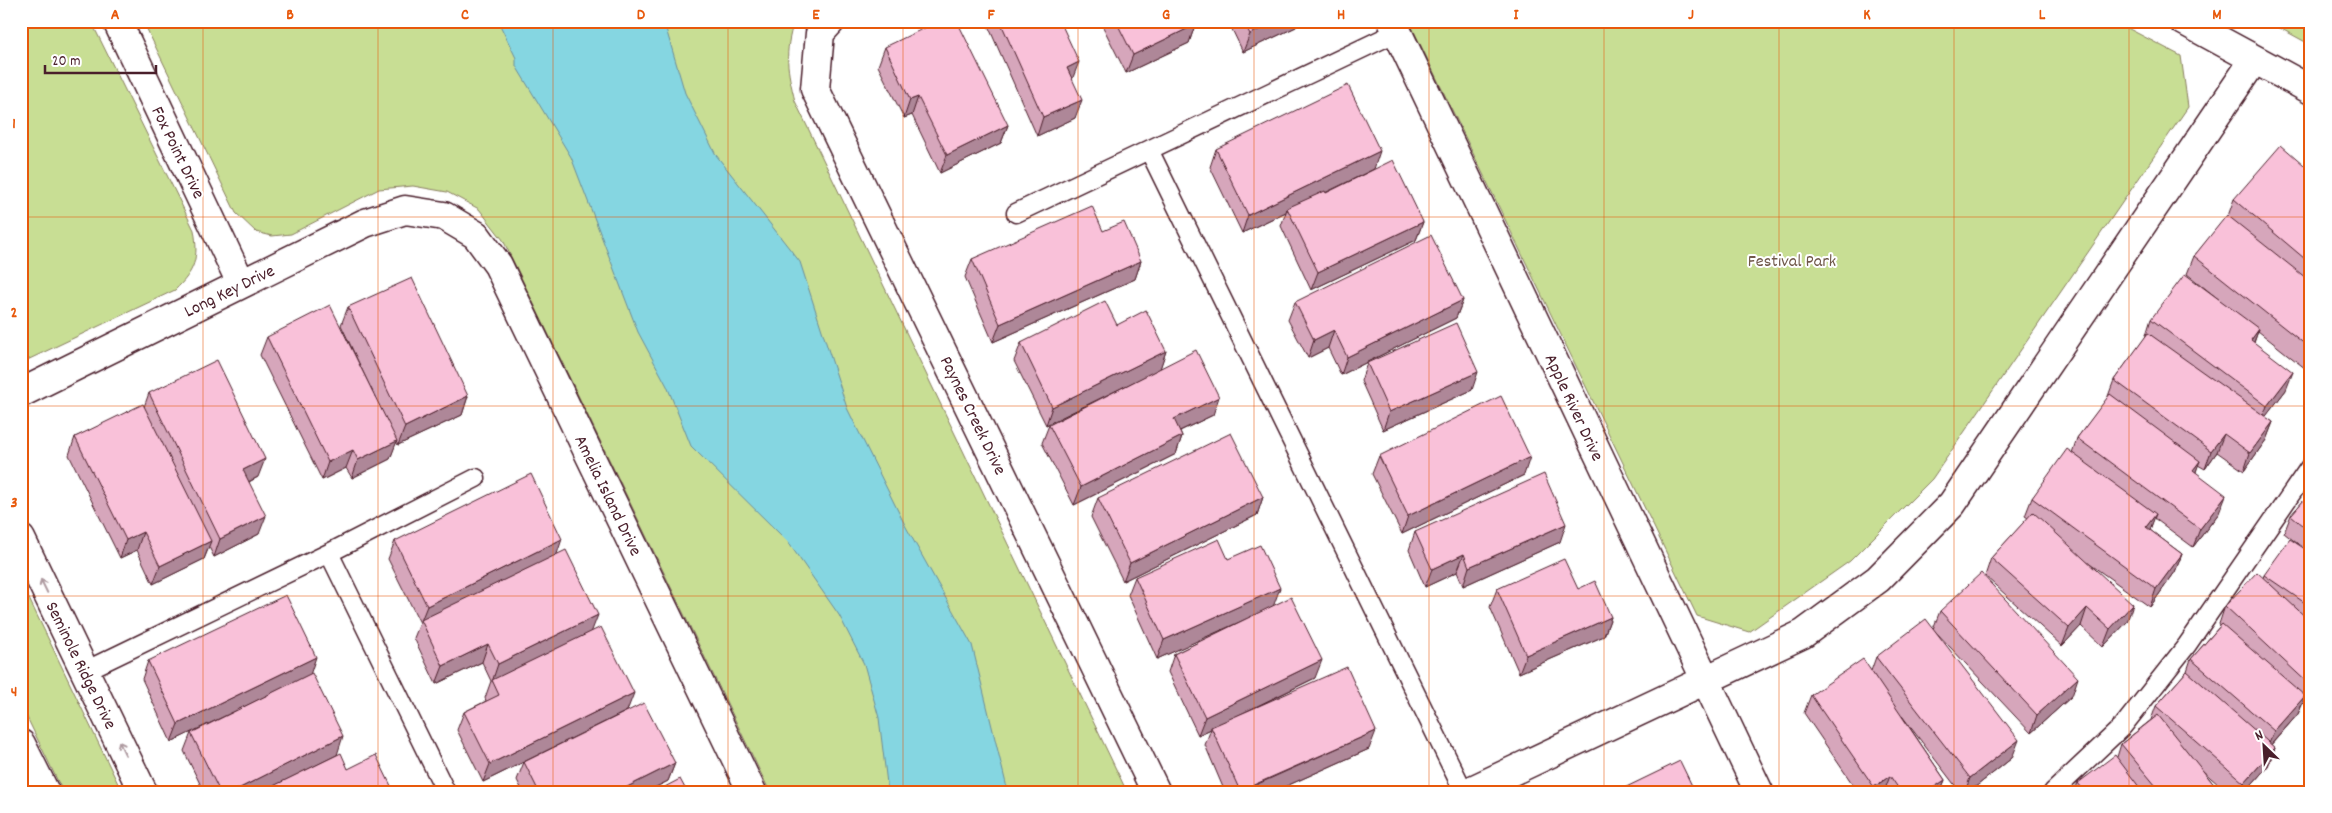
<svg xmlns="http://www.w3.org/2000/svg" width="2332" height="813" viewBox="0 0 2332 813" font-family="Dekko,sans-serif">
<rect width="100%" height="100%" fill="#fff"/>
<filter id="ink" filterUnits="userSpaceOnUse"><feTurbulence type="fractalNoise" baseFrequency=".02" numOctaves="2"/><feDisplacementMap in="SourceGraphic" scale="10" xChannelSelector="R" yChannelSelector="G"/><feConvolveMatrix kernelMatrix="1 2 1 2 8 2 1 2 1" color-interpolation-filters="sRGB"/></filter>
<g filter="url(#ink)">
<path fill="#c8de94" stroke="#897e60" d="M21,21H91L194,230C199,258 195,271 175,290L21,363Z
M143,21H794C784,54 787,69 795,101L1127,792H770L503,240L479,209L447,192L413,186L379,189L291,234L272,236L256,232L236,213Z
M1409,21H2114L2181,56L2188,107L1932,479L1850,561L1749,632L1697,616Z
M2267,21H2311V45Z
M21,582L122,792H63L21,705Z"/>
<path fill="#85d6e1" stroke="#6d8d98" d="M498,21L664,22L685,93L716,155L800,262L847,408L906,527L972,645L1008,792H888L879,718L864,664L839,615L788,542L691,446L667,386L638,332L571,157L516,66V58Z"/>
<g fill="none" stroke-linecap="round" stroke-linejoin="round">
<defs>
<path id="lane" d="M1149,150L1464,792
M1016,213L1397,32
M329,553L446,792
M85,671L329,553L476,478
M2053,792L2123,726L2187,645L2311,465"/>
<path id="street" d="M117,21L241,283
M831,21L820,33L815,89L1156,792
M1392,21L1759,792
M2184,21L2311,90
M21,393L365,223L405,210L444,216L476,235L498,265L752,792
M21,539L143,792
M21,744L45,792
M1468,792L1803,634L1878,579L1952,504L2254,60"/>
</defs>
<use href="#lane" stroke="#4a1f2b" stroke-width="21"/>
<use href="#street" stroke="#4a1f2b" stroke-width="31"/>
<use href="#lane" stroke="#fff" stroke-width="18"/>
<use href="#street" stroke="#fff" stroke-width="28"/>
</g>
<path fill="#d6a6bb" stroke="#4a1f2b" d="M986,21H1060L1072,79L1075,118L1037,136Z
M1100,21H1194L1195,25L1189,43L1126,73Z
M1228,21H1298L1296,27L1243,52Z
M885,47L1008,125L1001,143L940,173L912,115L904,118L878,66Z
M1216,149L1374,169L1325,193L1423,222L1416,240L1311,290L1281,226L1286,212L1242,233L1210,167Z
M2311,171V373L2258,331L2254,343L2286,390L2265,417L2273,422L2266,440L2244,471L2217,452L2205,469L2198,465L2196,472L2219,513L2193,547L2154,518L2150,530L2182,554L2175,572L2150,607L2087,562L2127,622L2103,647L2081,626L2062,646L1985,576L1991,558L2028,518L2025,516L2032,498L2072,453L2077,438L2107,399L2114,380L2145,338L2151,319L2221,301L2187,274L2194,256L2228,216L2234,199Z
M1103,231L1141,261L1135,279L993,342L965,277L972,259Z
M1463,300L1456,318L1341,375L1328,348L1308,358L1288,320L1295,302Z
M348,307L468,396L462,415L398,445L396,442L390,459L352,478L346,468L322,480L260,355L267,337L373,393L341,325Z
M1117,325L1166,351L1160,368L1213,415L1180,431L1182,436L1176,454L1074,505L1042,443L1049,425L1129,384L1046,425L1014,361L1021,343Z
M1367,363L1472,390L1383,430L1361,381Z
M149,393L258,477L249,482L259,534L214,557L209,547L204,559L153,584L137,550L120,558L69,455L75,437L144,407Z
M1379,456L1524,475L1402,534L1372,474Z
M2311,492V697L2304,704L2303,703L2298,714L2271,745L2275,748L2268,766L2245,792H2227L2203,771L2220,792H2074L2078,783L2117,757L2121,744L2151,720L2156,706L2187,671L2191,659L2220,626L2219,624L2225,606L2263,578L2264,575L2298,544L2284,533L2291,515Z
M1263,497L1257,515L1123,581L1091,517L1098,498Z
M1415,532L1560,542L1463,586L1457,572L1425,587L1409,550Z
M395,541L557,555L627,711L675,763L668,781L646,792H523L517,780L524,762L483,782L457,730L464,712L486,701L485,698L491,681L482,662L436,684L414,638L420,623L388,559Z
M1228,559L1273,606L1315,678L1242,714L1369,749L1273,792H1225L1205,745L1211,729L1198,735L1168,672L1174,654L1262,611L1157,659L1128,595L1135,577Z
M1497,589H1578L1611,617L1604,636L1519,673L1490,607Z
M1940,611L2072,696L2031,733L1934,630L2012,758L1969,792H1960L1902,716L1945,780L1940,792H1858L1804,713L1811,695L1871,671L1876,657L1933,629Z
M148,661L310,673L337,755L265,790L348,769L394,792H204L184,751L191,733L211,722L171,742L142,679Z"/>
<path fill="#ae8798" stroke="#4a1f2b" d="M1277,21H1298L1296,27L1243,52L1250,34Z
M1195,25L1189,43L1126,73L1133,55Z
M1079,62L1072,80L1067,68Z
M918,97L912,115L904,118L910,100Z
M1082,100L1075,118L1037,136L1043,117Z
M1008,125L1001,143L940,173L947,155Z
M1380,151L1374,169L1288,211L1287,208L1286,212L1242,233L1248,215Z
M1423,222L1416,240L1311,290L1318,272Z
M1141,261L1135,279L993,342L1000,324Z
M1463,300L1456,318L1341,375L1347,357Z
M2259,329L2252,347L2251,340Z
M1334,330L1328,348L1308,358L1314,340Z
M1166,351L1160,369L1046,425L1052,407Z
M1478,372L1472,390L1383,430L1389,412Z
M2293,372L2286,390L2260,424L2267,406Z
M468,396L462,415L398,445L405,427Z
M1219,397L1213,415L1167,437L1174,419Z
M2273,422L2266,440L2244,471L2250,453Z
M2224,434L2217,452L2205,469L2211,451Z
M1182,436L1176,454L1074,505L1081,487Z
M397,441L390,459L352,478L358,460Z
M353,450L346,468L322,480L328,462Z
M1530,457L1524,475L1402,534L1408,516Z
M265,459L258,477L236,488L243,470Z
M2200,461L2193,479V470Z
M2226,495L2219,513L2193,547L2200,529Z
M1263,497L1257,515L1123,581L1130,563Z
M2156,514L2149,532L2146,527Z
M266,516L259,534L214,557L220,539Z
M1566,524L1560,542L1463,586L1469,567Z
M143,532L137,550L120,558L126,540Z
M562,539L556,557L421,621L427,606Z
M211,541L204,559L153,584L160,566Z
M1464,554L1457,572L1425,587L1432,569Z
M2182,554L2175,572L2150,607L2156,589Z
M1280,588L1273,607L1157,659L1164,640Z
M2133,604L2127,622L2103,647L2110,629Z
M2087,608L2081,626L2062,646L2069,628Z
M598,615L591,633L492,682L498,664Z
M1611,617L1604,636L1519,673L1526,655Z
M488,644L482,662L436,684L443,666Z
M316,657L310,675L171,742L178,724Z
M1322,660L1315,678L1212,728L1211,727V729L1198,735L1205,717Z
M2078,678L2072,696L2031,733L2037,715Z
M2311,686V697L2304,704Z
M634,693L627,711L483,782L490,764Z
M2305,696L2298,714L2267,749L2274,731Z
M1376,731L1369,749L1273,792H1240Z
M343,736L337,755L262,792H232Z
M2019,740L2012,758L1969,792H1965L1970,778Z
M2275,748L2268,766L2245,792H2241L2244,783Z
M675,763L668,781L646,792H617Z
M1890,776L1884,792H1872L1874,787Z
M1945,780L1940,792H1927Z"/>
<path fill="#f9c1d9" stroke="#4a1f2b" d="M939,21H957L1008,125L947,155L918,97L910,100L885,47Z
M1000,21H1060L1079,62L1067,68L1082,100L1043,117Z
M1116,21H1194L1195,25L1133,55Z
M1243,21H1277L1250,34Z
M1348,85L1380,151L1248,215L1216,149Z
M2281,145L2311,171V264L2234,199Z
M1393,160L1423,222L1318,272L1287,208L1325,191L1326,193Z
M1092,206L1103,231L1124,222L1141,261L1000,324L972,259Z
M2227,215L2311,282V349L2194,256Z
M1431,235L1463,300L1347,357L1334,330L1314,340L1295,302Z
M2185,274L2259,329L2251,340L2293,372L2267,406L2151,319Z
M412,278L468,396L405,427L348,307Z
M1105,301L1117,325L1146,310L1166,351L1052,407L1021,343Z
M330,305L397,441L358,460L353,450L328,462L267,337Z
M1456,323L1478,372L1389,412L1367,363Z
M2148,333L2273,422L2250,453L2224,434L2211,451L2114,380Z
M1196,350L1219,397L1174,419L1182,436L1081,487L1049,425Z
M217,360L265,459L243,470L266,516L220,539L149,393Z
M2110,394L2200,461L2193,470L2226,495L2200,529L2077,438Z
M1501,396L1530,457L1408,516L1379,456Z
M143,404L211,541L160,566L143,532L126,540L75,437Z
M1231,433L1263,497L1130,563L1098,498Z
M2067,449L2156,514L2146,527L2182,554L2156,589L2032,498Z
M531,474L562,539L427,606L395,541Z
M1544,474L1566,524L1469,567L1464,554L1432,569L1415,532Z
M2311,492V532L2291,515Z
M2033,512L2133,604L2110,629L2087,608L2069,628L1991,558Z
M1219,539L1228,559L1260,545L1280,588L1164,640L1135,577Z
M2290,539L2311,553V607L2264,575Z
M566,550L598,615L498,664L488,644L443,666L421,620Z
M1564,559L1578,589L1595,581L1611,617L1526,655L1497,589Z
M2257,572L2311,622V686L2225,606Z
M1981,573L2078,678L2037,715L1940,611Z
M286,595L316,657L178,724L148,661Z
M1291,597L1322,660L1205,717L1174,654Z
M1926,619L2019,740L1970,778L1876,657Z
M2222,624L2305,696L2274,731L2191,659Z
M601,627L634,693L490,764L464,712L499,695L492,680Z
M1863,659L1945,780L1927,792H1901L1890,776L1874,787L1811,695Z
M1347,667L1376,731L1240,791L1211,727Z
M2187,671L2275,748L2244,783L2156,706Z
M312,673L343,736L232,792H220L191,733Z
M644,703L675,763L617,792H539L524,762Z
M2158,715L2220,792H2161L2121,744Z
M341,753L348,769L376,755L394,792H261Z
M2115,755L2143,792H2085L2078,783Z
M1680,761L1695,792H1616Z
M680,779L687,792H655Z"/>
<defs><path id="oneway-shaft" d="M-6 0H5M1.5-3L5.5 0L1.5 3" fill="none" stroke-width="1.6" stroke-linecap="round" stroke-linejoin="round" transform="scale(1.25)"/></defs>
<g stroke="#ae9aa0">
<use href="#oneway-shaft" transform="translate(44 586) rotate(-116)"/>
<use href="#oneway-shaft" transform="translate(122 748) rotate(-116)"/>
</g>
</g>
<path fill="none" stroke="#e8590c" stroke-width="1" stroke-opacity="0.55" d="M203,21V792M378,21V792M553,21V792M728,21V792M903,21V792M1078,21V792M1254,21V792M1429,21V792M1604,21V792M1779,21V792M1954,21V792M2129,21V792M21,217H2311M21,406H2311M21,596H2311"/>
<g text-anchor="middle" stroke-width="4" stroke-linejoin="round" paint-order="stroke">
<g font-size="18" fill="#4a1f2b" stroke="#fff">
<text transform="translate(179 152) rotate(64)" y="6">Fox Point Drive</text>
<text transform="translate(229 290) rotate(-26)" y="6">Long Key Drive</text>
<text transform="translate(1575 407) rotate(65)" y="6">Apple River Drive</text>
<text transform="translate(974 415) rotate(64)" y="6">Paynes Creek Drive</text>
<text transform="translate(609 495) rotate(64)" y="6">Amelia Island Drive</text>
<text transform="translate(82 665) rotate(64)" y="6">Seminole Ridge Drive</text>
</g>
<g font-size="18" fill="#70584a" stroke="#fff">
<text x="1792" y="266">Festival Park</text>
</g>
</g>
<rect width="2332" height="813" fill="none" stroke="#fff" stroke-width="55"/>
<g transform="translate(2264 746) rotate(335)" stroke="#ffffff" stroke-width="4" paint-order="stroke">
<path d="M0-4L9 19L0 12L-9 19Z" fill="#4a1f2b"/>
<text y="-8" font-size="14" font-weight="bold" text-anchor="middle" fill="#4a1f2b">N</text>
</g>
<path d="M45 65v8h111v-8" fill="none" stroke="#4a1f2b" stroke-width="2.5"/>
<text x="52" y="65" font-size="15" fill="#4a1f2b" stroke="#ffffff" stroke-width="4" paint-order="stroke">20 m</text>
<rect x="28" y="28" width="2276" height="758" fill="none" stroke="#e8590c" stroke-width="2"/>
<g font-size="16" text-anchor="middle" font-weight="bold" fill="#e8590c">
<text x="115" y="19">A</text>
<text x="290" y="19">B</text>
<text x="465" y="19">C</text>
<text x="641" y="19">D</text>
<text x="816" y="19">E</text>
<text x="991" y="19">F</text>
<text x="1166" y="19">G</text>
<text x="1341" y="19">H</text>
<text x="1516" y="19">I</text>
<text x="1691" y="19">J</text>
<text x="1867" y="19">K</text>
<text x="2042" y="19">L</text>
<text x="2217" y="19">M</text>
<text x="14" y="128">1</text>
<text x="14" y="317">2</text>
<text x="14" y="507">3</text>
<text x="14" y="696">4</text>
</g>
</svg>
